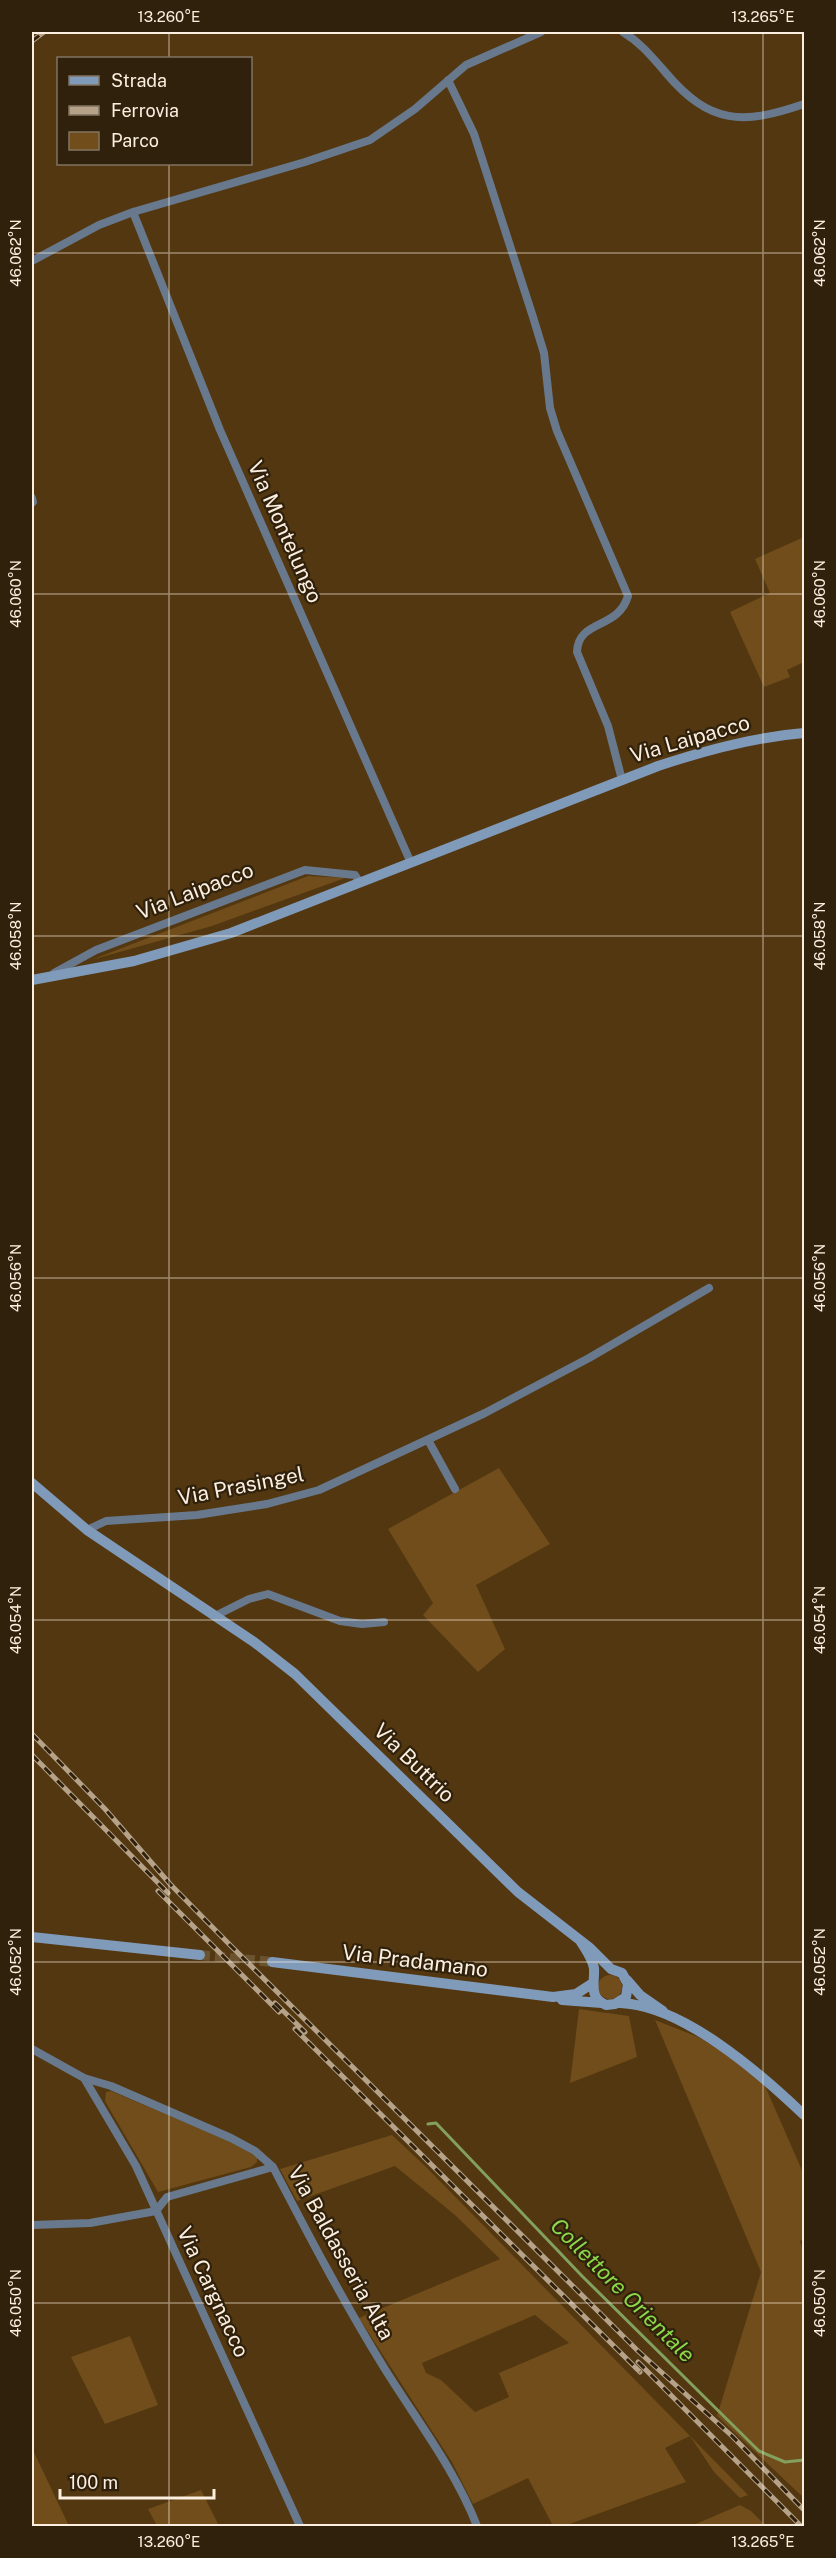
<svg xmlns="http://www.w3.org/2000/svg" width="836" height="2558" viewBox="0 0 836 2558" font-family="'Public Sans',sans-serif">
<rect width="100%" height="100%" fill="#523710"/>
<path fill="#704d1a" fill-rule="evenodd" d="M804,537V662L787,670L790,677L764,687L730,612L770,593L755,559Z
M308,876L345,878L212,926L91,960Z
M499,1468L550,1544L476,1585L505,1649L478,1672L423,1615L433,1603L388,1529Z
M598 1987a12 12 0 1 1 24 0a12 12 0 1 1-24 0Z
M579,2009L629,2016L637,2057L570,2083Z
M655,2020L698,2037L728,2055L762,2079L804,2175V2239L800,2241L804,2253V2498L717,2416L761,2272Z
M111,2091L231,2142L257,2157V2162L251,2167L158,2192L105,2101L106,2092Z
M392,2135L425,2166L748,2495L740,2498L714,2472L690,2436L665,2448L686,2482L564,2526H553L528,2478L473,2504L452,2462L359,2318L500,2259L455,2215L395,2166L297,2201L280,2169ZM535,2315L569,2343L499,2373L509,2397L475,2412L441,2380L426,2373L422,2363Z
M130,2336L158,2405L105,2424L71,2357Z
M32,2448L69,2526H32Z
M201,2490L218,2524L211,2526H157L148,2509Z
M740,2505L751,2511L766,2526H691Z"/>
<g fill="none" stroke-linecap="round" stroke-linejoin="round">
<path stroke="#83a05e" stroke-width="3" d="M428,2124L436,2123L582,2276L759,2451L785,2462L804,2460"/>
<path stroke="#6c532f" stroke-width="10" stroke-dasharray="10 5" stroke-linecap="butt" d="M200,1955L272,1962"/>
<path stroke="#69798d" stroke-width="8" d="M623,32C641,43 652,57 666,73C710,125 743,125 804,104
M448,80L474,134L533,317L544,353L550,408L557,431L628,596C618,630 578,619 577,652L608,726L622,780
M133,212L220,430L411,863
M32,261L99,225L133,212L305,162L370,140L415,109L466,65L541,32
M32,498L33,502L32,503
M54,973L96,950L305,870L355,875L360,883
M428,1440L455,1489
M87,1530L106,1521L197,1515L267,1504L319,1490L485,1413L589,1358L709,1288
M215,1616L249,1599L268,1594L340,1621L362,1624L384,1622
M32,2049L84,2078L111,2086L231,2138L255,2151L273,2167C308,2234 343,2301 383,2366C415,2418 455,2469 477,2526
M84,2078L136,2166L300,2526
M156,2211L167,2197L273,2167
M32,2225L90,2223L156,2211"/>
<path stroke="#809aba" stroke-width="10" d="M32,980L134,961L231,933L658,766C706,750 754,737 804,733
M32,1483L87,1530L254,1642L295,1674L518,1892L590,1948L611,1969L622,1973L628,1984L626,1997L615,2004L606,2005C588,1997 595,1983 594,1968C592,1958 586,1950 581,1942
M32,1937L200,1955
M272,1962L553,1997L576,1994L593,1983
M627,1980L640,1995L663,2011
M562,2000L602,2003
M620,2003C683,2005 760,2073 804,2115"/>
<defs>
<path id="rail" d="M32,41L44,32
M32,1734L105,1809L170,1884L228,1943L638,2351L732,2436L804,2510
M32,1755L168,1893
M158,1891L279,2012
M275,2003L305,2032
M295,2029L640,2372
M638,2362L801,2526"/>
</defs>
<use href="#rail" stroke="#b5a289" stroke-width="5"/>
<use href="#rail" stroke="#30210c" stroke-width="3" stroke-dasharray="9" stroke-linecap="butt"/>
</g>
<path fill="none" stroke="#fcefe0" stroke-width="1.5" stroke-opacity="0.45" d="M169,32V58M763,32V2526M169,164V2526M32,253H804M32,594H804M32,936H804M32,1278H804M32,1620H804M32,1962H804M32,2303H804"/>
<g text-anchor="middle" stroke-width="4.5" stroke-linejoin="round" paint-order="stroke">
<g font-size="21" fill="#fcefe0" stroke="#30210c">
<text transform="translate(285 532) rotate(66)" y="7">Via Montelungo</text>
<text transform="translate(690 739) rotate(-16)" y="7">Via Laipacco</text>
<text transform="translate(195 891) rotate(-21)" y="7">Via Laipacco</text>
<text transform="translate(241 1486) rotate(-11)" y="7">Via Prasingel</text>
<text transform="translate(414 1763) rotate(44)" y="7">Via Buttrio</text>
<text transform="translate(415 1961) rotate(7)" y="7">Via Pradamano</text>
<text transform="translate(341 2253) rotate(61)" y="7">Via Baldasseria Alta</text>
<text transform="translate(213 2292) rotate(65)" y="7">Via Cargnacco</text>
</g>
<g font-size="22" font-style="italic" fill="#8ad748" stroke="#30210c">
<text transform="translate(623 2290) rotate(45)" y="8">Collettore Orientale</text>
</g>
</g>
<rect width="836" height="2558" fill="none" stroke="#30210c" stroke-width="66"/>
<rect x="57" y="57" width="195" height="108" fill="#30210c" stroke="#827361" stroke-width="1.5"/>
<rect x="69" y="76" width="30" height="9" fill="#809aba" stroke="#827361" stroke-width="1.5"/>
<text x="111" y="87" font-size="18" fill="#fcefe0">Strada</text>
<rect x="69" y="106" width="30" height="9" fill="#b5a289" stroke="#827361" stroke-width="1.5"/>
<text x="111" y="117" font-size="18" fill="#fcefe0">Ferrovia</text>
<rect x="69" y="132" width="30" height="18" fill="#704d1a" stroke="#827361" stroke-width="1.5"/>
<text x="111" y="147" font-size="18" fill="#fcefe0">Parco</text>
<path d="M60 2489v9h154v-9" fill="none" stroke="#fcefe0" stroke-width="3"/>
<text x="69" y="2489" font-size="18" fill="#fcefe0" stroke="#30210c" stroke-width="4.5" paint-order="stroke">100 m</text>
<rect x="33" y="33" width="770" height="2492" fill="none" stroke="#fcefe0" stroke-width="2"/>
<g font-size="15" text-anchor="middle" fill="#fcefe0">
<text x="169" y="22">13.260°E</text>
<text x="763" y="22">13.265°E</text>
<text transform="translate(16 253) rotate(-90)" y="5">46.062°N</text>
<text transform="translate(820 253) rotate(-90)" y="5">46.062°N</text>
<text transform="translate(16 594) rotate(-90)" y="5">46.060°N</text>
<text transform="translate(820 594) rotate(-90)" y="5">46.060°N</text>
<text transform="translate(16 936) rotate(-90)" y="5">46.058°N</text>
<text transform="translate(820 936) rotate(-90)" y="5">46.058°N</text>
<text transform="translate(16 1278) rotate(-90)" y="5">46.056°N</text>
<text transform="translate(820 1278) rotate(-90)" y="5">46.056°N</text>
<text transform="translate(16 1620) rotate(-90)" y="5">46.054°N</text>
<text transform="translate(820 1620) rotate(-90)" y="5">46.054°N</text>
<text transform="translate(16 1962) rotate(-90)" y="5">46.052°N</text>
<text transform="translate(820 1962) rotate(-90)" y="5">46.052°N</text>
<text transform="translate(16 2303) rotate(-90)" y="5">46.050°N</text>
<text transform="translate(820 2303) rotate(-90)" y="5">46.050°N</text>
<text x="169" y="2547">13.260°E</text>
<text x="763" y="2547">13.265°E</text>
</g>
</svg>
